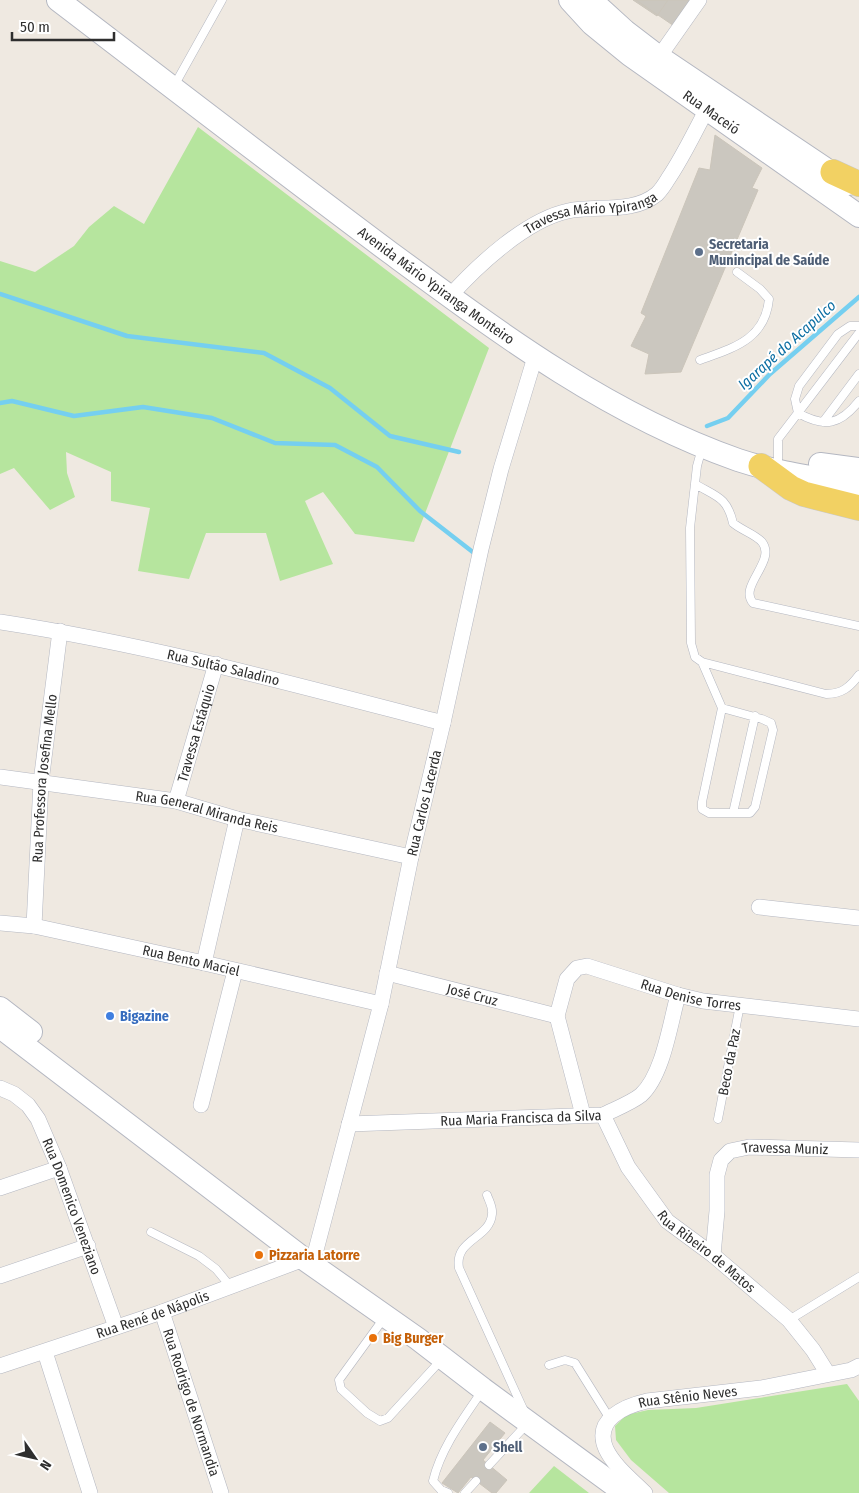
<svg xmlns="http://www.w3.org/2000/svg" width="859" height="1493" viewBox="0 0 859 1493" font-family="'Fira Sans Condensed',sans-serif">
<rect width="100%" height="100%" fill="#efe9e1"/>
<path fill="#b6e59e" d="M198,127L489,348L414,542L355,534L323,492L305,501L333,564L280,581L266,533H206L189,579L138,571L150,508L111,501V472L66,452L67,473L75,497L50,510L14,468L0,474V261L35,272L74,246L89,227L114,206L144,224Z
M847,1384L859,1401V1493H669L631,1460L616,1440L615,1426L626,1415L648,1410L696,1408Z
M554,1466L589,1493H529Z"/>
<g fill="none" stroke-linecap="round" stroke-linejoin="round">
<path stroke="#75cff0" stroke-width="4.5" d="M0,294L127,336L264,353L330,388L390,436L459,452
M0,403L12,401L74,416L143,407L212,418L275,443L335,445L377,467L420,511L474,553
M707,426L728,418L770,374L859,297"/>
</g>
<path fill="#cbc7bf" stroke="#cbc5ba" d="M633,0H668L657,16Z
M636,0H696L677,28Z
M715,135L762,168L752,188L758,190L681,372L645,374L649,354L631,346L646,316L641,313L699,168L710,170Z
M490,1422L505,1433L483,1460L507,1480L496,1493H492L471,1477L458,1493L442,1483Z"/>
<g fill="none" stroke-linecap="round" stroke-linejoin="round">
<defs>
<path id="service" d="M174,86L222,0
M859,326H850L838,334L799,386L795,399L798,413C825,428 840,425 859,401
M700,360C733,348 765,340 769,299L760,289L737,272
M823,422L859,374
M702,448L697,466L690,528L691,643L695,657L702,662L826,694C842,694 850,687 859,675
M778,465V439L859,333
M695,484C717,497 727,497 733,523C741,530 755,534 762,542C777,561 738,586 753,603L859,626
M702,662L722,708L702,802V809L709,813H750L755,807L773,730L771,723L762,719L722,708
M733,813L755,716
M718,1119L740,1005
M487,1195C489,1201 493,1207 492,1214C490,1239 454,1239 459,1268L524,1411
M151,1232L199,1256L216,1269L230,1286
M384,1318L339,1380L341,1389L367,1413L380,1421L388,1418L442,1359
M789,1320L859,1277
M549,1365L565,1360L575,1363L610,1419
M489,1465L527,1424
M448,1493L441,1490L433,1481C441,1448 463,1419 482,1391
M465,1493L476,1481"/>
<g id="minor">
<path d="M659,57L699,0"/>
<path id="s1" d="M450,296C478,265 526,220 568,211C597,205 633,214 657,194C661,190 665,184 668,179C683,157 694,133 707,109"/>
<path id="s2" d="M0,622C151,645 296,685 443,723"/>
<path id="s3" d="M0,777L176,801L237,819L411,857"/>
<path id="s4" d="M176,801L216,664"/>
<path d="M759,907L859,918"/>
<path id="s5" d="M0,923L34,926L204,963L381,1004"/>
<path id="s6" d="M34,926L41,782L60,631"/>
<path d="M204,963L237,819"/>
<path id="s7" d="M387,973L557,1016"/>
<path id="s8" d="M0,1088L14,1094L28,1105L38,1119L59,1168L116,1327"/>
<path d="M201,1105L235,971"/>
<path id="s9" d="M583,1115L557,1016L567,979L577,968L587,966L678,995L703,1001L859,1019"/>
<path id="s10" d="M603,1115L628,1167L667,1221L713,1255L789,1320L813,1350L828,1374"/>
<path id="s11" d="M349,1124L603,1115C615,1109 631,1103 641,1095C663,1075 670,1024 678,995"/>
<path d="M0,1188L59,1168"/>
<path id="s12" d="M316,1250L381,1004L411,857L443,723L481,549L501,469L535,357"/>
<path id="s13" d="M713,1255L717,1211V1175L721,1160L730,1151L749,1147L859,1150"/>
<path d="M0,1276L88,1246"/>
<path id="s14" d="M162,1312L221,1493"/>
<path d="M45,1352L90,1493"/>
<path id="s15" d="M0,1366L162,1312L304,1259"/>
<path id="s16" d="M645,1493C632,1480 614,1466 606,1449C593,1419 625,1406 647,1401L761,1388L851,1370L859,1366"/>
</g>
<g id="secondary">
<path id="s17" d="M58,0C168,84 277,168 388,251C498,332 607,414 738,460C777,473 819,478 859,485"/>
<path id="s18" d="M570,0L592,24L630,55L859,216"/>
<path d="M591,0L625,31L659,57L848,184"/>
<path d="M820,464L859,469"/>
<path d="M0,1008L31,1032"/>
<path d="M0,1027L304,1259L418,1339L483,1389L625,1493"/>
</g>
<path id="primary" d="M833,172L859,184
M761,466L791,488L804,494L859,508"/>
</defs>
<use href="#service" stroke="#b4b7c1" stroke-width="9"/>
<use href="#minor" stroke="#b4b7c1" stroke-width="16"/>
<use href="#secondary" stroke="#b4b7c1" stroke-width="24"/>
<use href="#primary" stroke="#c9c9c9" stroke-width="26"/>
<use href="#service" stroke="#fff" stroke-width="8"/>
<use href="#minor" stroke="#fff" stroke-width="15"/>
<use href="#secondary" stroke="#fff" stroke-width="22"/>
<use href="#primary" stroke="#f2d163" stroke-width="25"/>
</g>
<g fill="#5c6f8a" stroke="#fff" stroke-width="2">
<circle cx="699" cy="252" r="5"/>
<circle cx="483" cy="1447" r="5"/>
</g>
<circle fill="#3f7fe0" stroke="#fff" stroke-width="2" cx="110" cy="1016" r="5"/>
<g fill="#e8710a" stroke="#fff" stroke-width="2">
<circle cx="259" cy="1255" r="5"/>
<circle cx="373" cy="1338" r="5"/>
</g>
<g text-anchor="middle" stroke-width="4" stroke-linejoin="round" paint-order="stroke">
<g font-size="14" fill="#2e2e2e" stroke="#fff">
<text dy="5" stroke="none"><textPath href="#s18" startOffset="181">Rua Maceió</textPath></text>
<text dy="5" stroke="none"><textPath href="#s1" startOffset="169">Travessa Mário Ypiranga</textPath></text>
<text dy="5" stroke="none"><textPath href="#s17" startOffset="474">Avenida Mário Ypiranga Monteiro</textPath></text>
<text dy="5" stroke="none"><textPath href="#s2" startOffset="228">Rua Sultão Saladino</textPath></text>
<text dy="5" stroke="none"><textPath href="#s4" startOffset="71">Travessa Estáquio</textPath></text>
<text dy="5" stroke="none"><textPath href="#s6" startOffset="148">Rua Professora Josefina Mello</textPath></text>
<text dy="5" stroke="none"><textPath href="#s12" startOffset="460">Rua Carlos Lacerda</textPath></text>
<text dy="5" stroke="none"><textPath href="#s3" startOffset="210">Rua General Miranda Reis</textPath></text>
<text dy="5" stroke="none"><textPath href="#s5" startOffset="195">Rua Bento Maciel</textPath></text>
<text dy="5" stroke="none"><textPath href="#s9" startOffset="274">Rua Denise Torres</textPath></text>
<text dy="5" stroke="none"><textPath href="#s7" startOffset="88">José Cruz</textPath></text>
<text transform="translate(729 1062) rotate(-79)" y="5">Beco da Paz</text>
<text dy="5" stroke="none"><textPath href="#s11" startOffset="172">Rua Maria Francisca da Silva</textPath></text>
<text dy="5" stroke="none"><textPath href="#s13" startOffset="164">Travessa Muniz</textPath></text>
<text dy="5" stroke="none"><textPath href="#s8" startOffset="144">Rua Domenico Veneziano</textPath></text>
<text dy="5" stroke="none"><textPath href="#s10" startOffset="174">Rua Ribeiro de Matos</textPath></text>
<text dy="5" stroke="none"><textPath href="#s15" startOffset="161">Rua René de Nápolis</textPath></text>
<text dy="5" stroke="none"><textPath href="#s16" startOffset="174">Rua Stênio Neves</textPath></text>
<text dy="5" stroke="none"><textPath href="#s14" startOffset="95">Rua Rodrigo de Normandia</textPath></text>
</g>
<g font-size="14" font-weight="bold" fill="#4e5e75" stroke="#fff" text-anchor="start">
<text x="709" y="249">Secretaria<tspan x="709" dy="16">Munincipal de Saúde</tspan></text>
<text x="493" y="1452">Shell</text>
</g>
<g font-size="14" font-weight="bold" fill="#366cbe" stroke="#fff" text-anchor="start">
<text x="120" y="1021">Bigazine</text>
</g>
<g font-size="14" font-weight="bold" fill="#c56008" stroke="#fff" text-anchor="start">
<text x="269" y="1260">Pizzaria Latorre</text>
<text x="383" y="1343">Big Burger</text>
</g>
<g font-size="15" font-style="italic" fill="#0d6fa3" stroke="#fff">
<text transform="translate(787 345) rotate(-42)" y="5">Igarapé do Acapulco</text>
</g>
</g>
<g transform="translate(35 1458) rotate(124)" stroke="#ffffff" stroke-width="4" paint-order="stroke">
<path d="M0-4L9 19L0 12L-9 19Z" fill="#2e2e2e"/>
<text y="-8" font-size="14" font-weight="bold" text-anchor="middle" fill="#2e2e2e">N</text>
</g>
<path d="M12 32v8h102v-8" fill="none" stroke="#2e2e2e" stroke-width="2.5"/>
<text x="20" y="32" font-size="15" fill="#2e2e2e" stroke="#ffffff" stroke-width="4" paint-order="stroke">50 m</text>
</svg>
